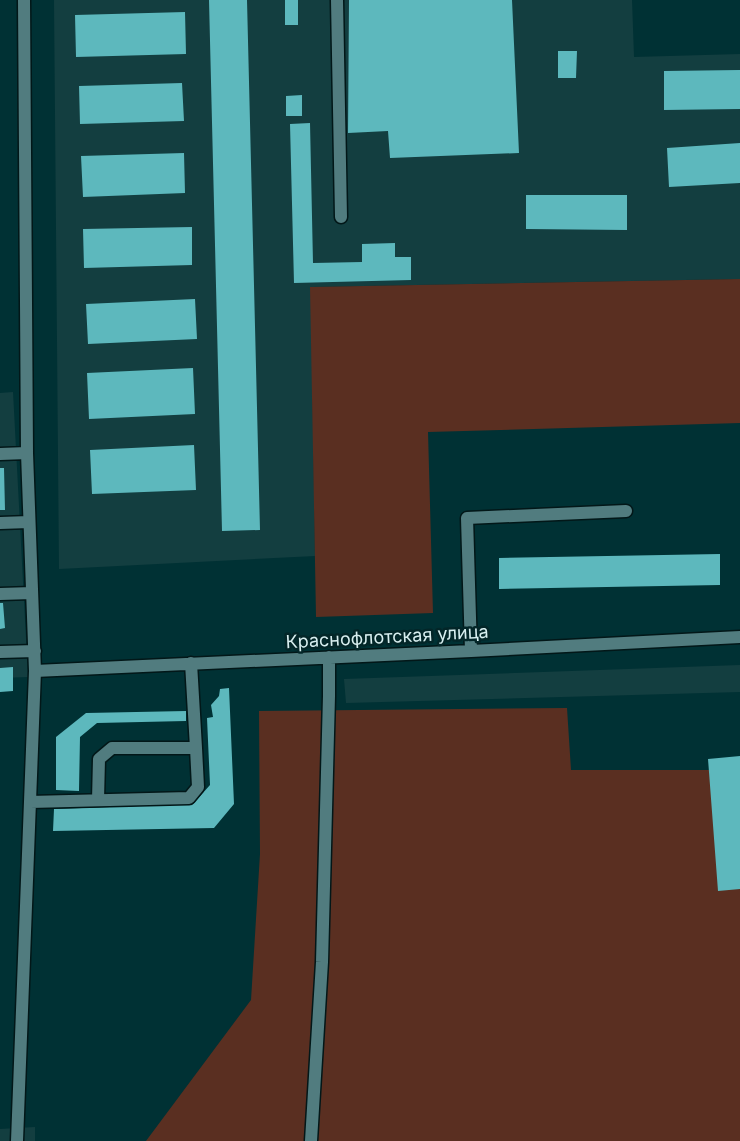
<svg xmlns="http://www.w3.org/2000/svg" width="740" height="1141" viewBox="0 0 740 1141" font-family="Inter,sans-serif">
<rect width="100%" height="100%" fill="#003134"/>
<path fill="#133e40" d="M54,0H632L634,57L740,54V279L311,287L315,556L59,569Z
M13,392L28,677L0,678V393Z
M740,665V692L346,703L344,679Z
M35,1127V1141H0V1129Z"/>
<path fill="#5a2f21" d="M740,279V423L428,432L433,613L316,617L310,287Z
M567,708L571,770H740V1141H146L251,1000L260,854L259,711Z"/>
<path fill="#5db8bd" d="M209,0H247L260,530L222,531Z
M285,0H298V25H285Z
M349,0H512L519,153L390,158L388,131L348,133Z
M185,12L186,54L76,57L75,15Z
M558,51H577L576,78H558Z
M740,70V109L664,110V71Z
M182,83L184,121L80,124L79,86Z
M302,95V116H286V96Z
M310,123L313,263L362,262V244L395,243V257H411V280L294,283L290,124Z
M740,143V183L669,187L667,148Z
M184,153L185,193L83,197L81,156Z
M526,195H627V230L526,229Z
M192,227V265L84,268L83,229Z
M195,299L197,339L88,344L86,304Z
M193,368L195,414L89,419L87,373Z
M194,445L196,490L92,494L90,450Z
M0,468H4L5,510H0Z
M720,554V585L499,589V558Z
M0,603H3L5,628L0,629Z
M13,667V691L0,692V668Z
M229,688L234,804L214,828L53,831L54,809L193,804L210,785L207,718L213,717L211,705L219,696L220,689Z
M186,711V721L97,723L80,737L79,791L56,790V737L86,713Z
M740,756V889L718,891L708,759Z"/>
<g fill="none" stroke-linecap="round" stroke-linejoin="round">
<defs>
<path id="minor" d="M337,0L341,217
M0,454L27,453
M0,523L29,522
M0,594L32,593
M471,651L467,518L626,511
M0,652L35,651
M191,663L196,748
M35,671L471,651L740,637
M30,802L189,798L198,787L196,748H112L99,759L98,800
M17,1141L35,671L27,453L24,0
M311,1141L322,962L329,696V657"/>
</defs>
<use href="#minor" stroke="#021718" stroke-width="15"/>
<use href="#minor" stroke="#517c7f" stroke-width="12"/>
</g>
<g text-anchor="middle" stroke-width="5" stroke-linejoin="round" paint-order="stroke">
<g font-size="18" fill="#d7eeef" stroke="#032628">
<text transform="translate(387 637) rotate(-3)" y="6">Краснофлотская улица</text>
</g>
</g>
</svg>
